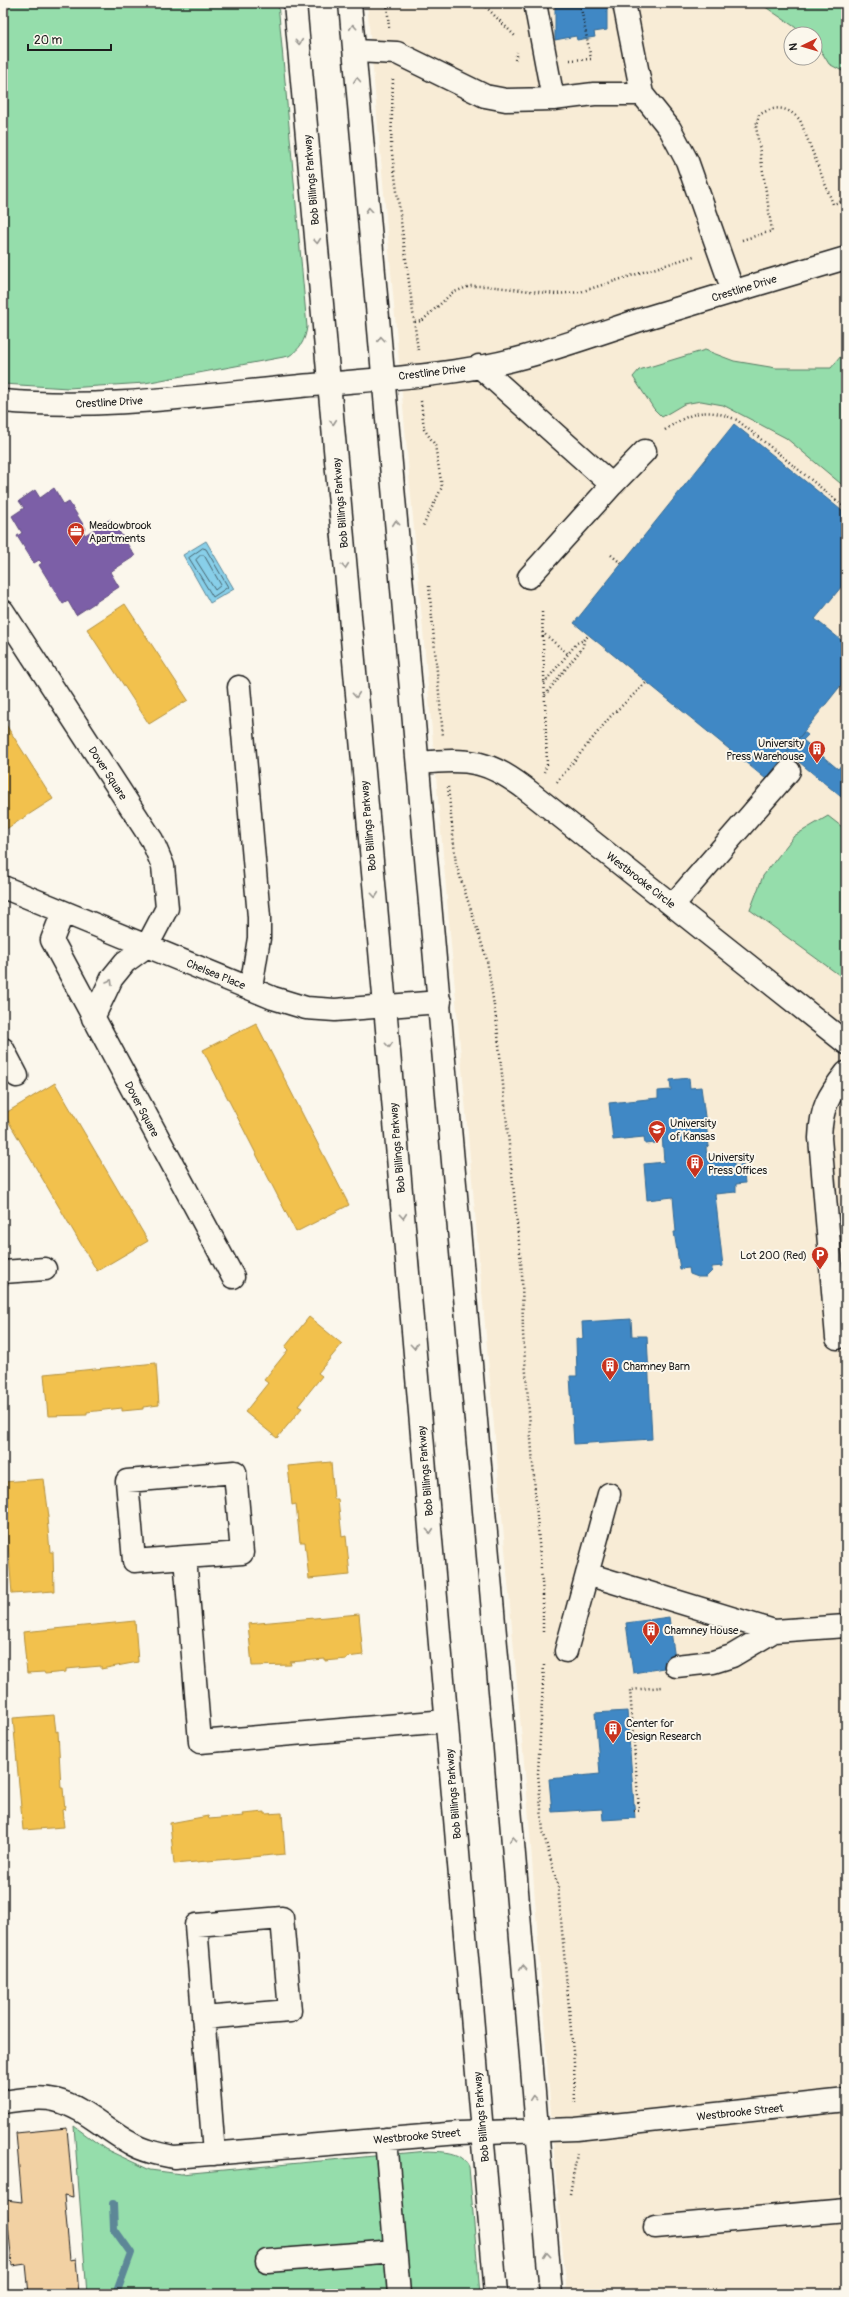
<svg xmlns="http://www.w3.org/2000/svg" width="849" height="2297" viewBox="0 0 849 2297" font-family="Pangolin,sans-serif">
<rect width="100%" height="100%" fill="#fbf7ec"/>
<filter id="ink" filterUnits="userSpaceOnUse"><feTurbulence type="fractalNoise" baseFrequency=".025" numOctaves="2"/><feDisplacementMap in="SourceGraphic" scale="8" xChannelSelector="R" yChannelSelector="G"/><feConvolveMatrix kernelMatrix="1 2 1 2 8 2 1 2 1" color-interpolation-filters="sRGB"/></filter>
<g filter="url(#ink)">
<path fill="#f8ecd6" fill-rule="evenodd" d="M367,3H846V2294H567L556,2180L528,1807ZM791,34H815V58H791Z"/>
<path fill="#95ddab" stroke="#587c64" d="M3,3H278L307,327C305,341 300,349 289,356L145,383L68,388L3,384Z
M763,3H846V73L829,64L815,41V34H805L764,6Z
M705,350L734,361L776,368H831L846,350V488L786,438L723,405L701,401L684,404L662,417L654,409L633,377L639,370Z
M828,816L846,830V980L750,910L763,876L794,836Z
M74,2126L105,2149L150,2170L181,2174L428,2151C444,2152 462,2151 469,2167L480,2294H87Z"/>
<path fill="#88cfe9" stroke="#5d8797" d="M206,541L234,589L210,603L183,555Z"/>
<path fill="#f2c14e" stroke="#b2903f" d="M125,604L188,700L149,724L87,629Z
M3,720L53,799L3,831Z
M256,1023L349,1205L296,1232L203,1050Z
M55,1083L148,1241L97,1271L4,1114Z
M309,1317L342,1344L318,1373L322,1376L298,1406L302,1408L277,1438L245,1412L268,1383L264,1380L288,1350L285,1347Z
M156,1363L159,1405L143,1407V1409L122,1411V1408L87,1412V1415L48,1416L44,1374Z
M331,1462L334,1499H338L342,1537L346,1536L350,1575L309,1579L305,1542H300L296,1504L292,1505L288,1466Z
M44,1479L49,1517H47L50,1552H53L54,1591L12,1594L3,1482Z
M359,1614L363,1655L347,1657V1659L325,1661V1659L290,1662L291,1665L252,1666L248,1624Z
M135,1621L138,1662L101,1669V1666L66,1669V1672L45,1674L44,1672L27,1673L23,1632Z
M54,1715L56,1732L58,1731L61,1788H63L65,1809L62,1810L64,1827L23,1830L13,1718Z
M265,1812V1814L282,1813L285,1854L174,1864L170,1823L208,1816L209,1819L244,1816L243,1814Z"/>
<path fill="#7b5ea7" stroke="#5e4a7d" d="M54,488L64,505L69,502L86,529L83,531L85,535L111,519L135,556L110,572L119,587L76,615L68,601L63,604L39,565L42,563L39,560L34,563L17,536L22,533L12,516L24,508L19,501L35,490L40,498Z"/>
<path fill="#3f88c5" stroke="#346892" d="M555,3H607V30L594,32L595,37L577,40L576,36L555,40Z
M734,424L846,514V581L815,619L846,644V679L766,779L574,623Z
M804,732L808,735L803,740L838,769L846,759V801L787,752Z
M689,1078L690,1088L701,1087L709,1146L706,1147L707,1159L734,1157V1166L743,1165L745,1183L736,1184V1192L715,1194L723,1266L712,1267V1271L706,1277H698L690,1274L689,1268L680,1269L674,1232H676L673,1197L647,1200L644,1164L664,1162L662,1135H655L656,1143L645,1144L644,1137L613,1140L609,1103L658,1098V1091L671,1090L670,1080Z
M631,1319L632,1336H647L652,1439L574,1444L570,1376H577L576,1339H583L582,1322Z
M669,1617L676,1666L633,1673L626,1623Z
M627,1711L635,1818L603,1820L602,1809L552,1812L549,1779L600,1774L595,1713Z"/>
<g fill="none" stroke-linecap="round" stroke-linejoin="round">
<path stroke="#47646e" stroke-width="1" d="M203,548L206,549L228,587L213,597L189,558Z
M201,555H204L221,585L215,590L196,560Z"/>
<path stroke="#5d8797" stroke-width="8" d="M113,2204L114,2229L131,2253L116,2294"/>
</g>
<path fill="#f2d1a3" stroke="#1c1c1c" d="M67,2128L73,2197L64,2195L70,2260L76,2259L79,2294H29L26,2264L12,2266L6,2200L22,2202L16,2133Z"/>
<g fill="none" stroke-linecap="round" stroke-linejoin="round">
<defs>
<path id="minor" d="M535,3L553,99
M624,3L642,94
M355,51L397,53L485,96L506,100L553,99L594,94H642L670,129L687,161L733,291
M479,366L612,485
M3,401C102,410 202,395 301,386C374,379 452,377 524,357C564,346 603,332 643,319C711,298 778,278 846,258
M529,577L612,485L645,451
M3,611L152,840L163,866L167,908L147,946L125,962L112,978L93,1018
M239,687L259,917V938L251,988
M418,763C471,758 489,760 531,793L846,1043
M3,887L273,998L306,1008L335,1010L440,1002
M673,905L789,771
M63,912L52,940L233,1277
M3,1049L17,1076
M3,1272L45,1269
M837,1338L820,1138C821,1108 828,1096 846,1073
M185,1557L134,1561L127,1481L235,1472L242,1553L185,1557L200,1742L446,1721
M587,1574L774,1631L846,1626
M566,1651L609,1494
M676,1666L713,1662L732,1656L774,1631
M203,2018L290,2011L282,1918L196,1925L214,2154
M3,2102C19,2100 39,2096 55,2100C84,2107 104,2129 130,2143C143,2151 159,2154 174,2157L459,2133L576,2129L846,2100
M386,2139L399,2294
M655,2227L846,2210
M267,2261L395,2251"/>
<path id="major" d="M295,3L385,1006L496,2294
M350,3L502,1713L551,2294"/>
</defs>
<use href="#minor" stroke="#1c1c1c" stroke-width="25"/>
<use href="#major" stroke="#1c1c1c" stroke-width="25"/>
<path stroke="#1c1c1c" stroke-width="2.5" stroke-dasharray="1 3" stroke-linecap="butt" d="M387,3L389,28
M484,3L485,6L515,36
M515,60L517,52
M570,60L591,59L580,3
M393,79L391,146L418,350
M742,240L772,231L756,126L759,115C775,105 787,106 800,120L833,204L846,200
M415,322L422,321L452,293L470,286H487L556,294L580,292L694,256
M421,401L424,429L435,445L442,487L423,526
M665,430C692,411 707,407 737,420L846,508
M611,555L622,564
M429,586L443,736
M542,612L547,765L544,772
M542,632L568,654
M544,683L577,643L584,640
M545,695L583,647L584,640L589,635
M557,782L610,717L647,682
M448,787L456,864L487,960L497,1025L522,1273L523,1334L543,1595V1632
M544,1665L538,1773L543,1831L558,1887L574,2063L575,2103
M634,1810H639L630,1690L662,1687
M570,2194L577,2154"/>
<use href="#minor" stroke="#fbf7ec" stroke-width="22"/>
<use href="#major" stroke="#fbf7ec" stroke-width="22"/>
</g>
<defs><path id="oneway-chevron" d="M-2-3.5L2.5 0L-2 3.5" fill="none" stroke-width="1.6" stroke-linecap="round" stroke-linejoin="round"/></defs>
<g stroke="#97948e">
<use href="#oneway-chevron" transform="translate(353 27) rotate(-95)"/>
<use href="#oneway-chevron" transform="translate(299 42) rotate(85)"/>
<use href="#oneway-chevron" transform="translate(357 80) rotate(-95)"/>
<use href="#oneway-chevron" transform="translate(369 210) rotate(-95)"/>
<use href="#oneway-chevron" transform="translate(317 241) rotate(85)"/>
<use href="#oneway-chevron" transform="translate(381 339) rotate(-95)"/>
<use href="#oneway-chevron" transform="translate(333 422) rotate(85)"/>
<use href="#oneway-chevron" transform="translate(396 523) rotate(-95)"/>
<use href="#oneway-chevron" transform="translate(345 566) rotate(85)"/>
<use href="#oneway-chevron" transform="translate(356 695) rotate(85)"/>
<use href="#oneway-chevron" transform="translate(375 895) rotate(85)"/>
<use href="#oneway-chevron" transform="translate(110 982) rotate(-59)"/>
<use href="#oneway-chevron" transform="translate(389 1045) rotate(85)"/>
<use href="#oneway-chevron" transform="translate(403 1216) rotate(85)"/>
<use href="#oneway-chevron" transform="translate(414 1346) rotate(85)"/>
<use href="#oneway-chevron" transform="translate(430 1531) rotate(85)"/>
<use href="#oneway-chevron" transform="translate(513 1839) rotate(-95)"/>
<use href="#oneway-chevron" transform="translate(523 1968) rotate(-95)"/>
<use href="#oneway-chevron" transform="translate(533 2098) rotate(-95)"/>
<use href="#oneway-chevron" transform="translate(547 2255) rotate(-95)"/>
</g>
</g>
<defs>
<symbol id="office-pin" viewBox="-11 -11 22 30"><path d="M0 17L-7.5 6A9.5 9.5 0 1 1 7.5 6Z" fill="#c8321e" stroke="#fbf7ec"/><path d="M-6-3h4V-5.5h4V-3h4V5H-6ZM-1-4.5V-3h2v-1.5ZM-6 0V1H6V0Z" fill="#fff"/></symbol>
<symbol id="building-pin" viewBox="-11 -11 22 30"><path d="M0 17L-7.5 6A9.5 9.5 0 1 1 7.5 6Z" fill="#c8321e" stroke="#fbf7ec"/><path d="M-4-6H4V6H1V3H-1V6H-4ZM-2.5-4.3h1.7v1.8h-1.7ZM.8-4.3h1.7v1.8H.8ZM-2.5-1h1.7V.8h-1.7ZM.8-1h1.7V.8H.8Z" fill="#fff"/></symbol>
<symbol id="university-pin" viewBox="-11 -11 22 30"><path d="M0 17L-7.5 6A9.5 9.5 0 1 1 7.5 6Z" fill="#c8321e" stroke="#fbf7ec"/><path d="M0-5L7-2L0 1L-7-2ZM-4 1L0 2.5L4 1V4Q0 6-4 4Z" fill="#fff"/></symbol>
<symbol id="parking-pin" viewBox="-11 -11 22 30"><path d="M0 17L-7.5 6A9.5 9.5 0 1 1 7.5 6Z" fill="#c8321e" stroke="#fbf7ec"/><path d="M-3.5-5.5H1a3.5 3.5 0 0 1 0 7H-1V5.5H-3.5ZM-1-3.4V-.6H.8a1.4 1.4 0 0 0 0-2.8Z" fill="#fff"/></symbol>
</defs>
<g fill-rule="evenodd">
<use href="#office-pin" x="66" y="521" width="20" height="27"/>
<use href="#building-pin" x="807" y="739" width="20" height="27"/>
<use href="#university-pin" x="647" y="1119" width="20" height="27"/>
<use href="#building-pin" x="685" y="1153" width="20" height="27"/>
<use href="#parking-pin" x="810" y="1245" width="20" height="27"/>
<use href="#building-pin" x="600" y="1356" width="20" height="27"/>
<use href="#building-pin" x="641" y="1620" width="20" height="27"/>
<use href="#building-pin" x="603" y="1719" width="20" height="27"/>
</g>
<g text-anchor="middle" stroke-width="4" stroke-linejoin="round" paint-order="stroke">
<g font-size="11" fill="#1c1c1c" stroke="#fbf7ec">
<text transform="translate(311 180) rotate(-95)" y="4">Bob Billings Parkway</text>
<text transform="translate(744 288) rotate(-17)" y="4">Crestline Drive</text>
<text transform="translate(432 372) rotate(-7)" y="4">Crestline Drive</text>
<text transform="translate(109 402) rotate(-3)" y="4">Crestline Drive</text>
<text transform="translate(340 503) rotate(-95)" y="4">Bob Billings Parkway</text>
<text transform="translate(108 773) rotate(57)" y="4">Dover Square</text>
<text transform="translate(368 826) rotate(-95)" y="4">Bob Billings Parkway</text>
<text transform="translate(641 880) rotate(38)" y="4">Westbrooke Circle</text>
<text transform="translate(216 974) rotate(22)" y="4">Chelsea Place</text>
<text transform="translate(142 1109) rotate(62)" y="4">Dover Square</text>
<text transform="translate(397 1148) rotate(-95)" y="4">Bob Billings Parkway</text>
<text transform="translate(425 1471) rotate(-95)" y="4">Bob Billings Parkway</text>
<text transform="translate(453 1794) rotate(-95)" y="4">Bob Billings Parkway</text>
<text transform="translate(740 2112) rotate(-6)" y="4">Westbrooke Street</text>
<text transform="translate(481 2117) rotate(-95)" y="4">Bob Billings Parkway</text>
<text transform="translate(417 2136) rotate(-5)" y="4">Westbrooke Street</text>
</g>
<g font-size="11" fill="#1c1c1c" stroke="#fbf7ec" text-anchor="start">
<text x="89" y="529">Meadowbrook<tspan x="89" dy="13">Apartments</tspan></text>
<text x="804" y="747" text-anchor="end">University<tspan x="804" dy="13">Press Warehouse</tspan></text>
<text x="670" y="1127">University<tspan x="670" dy="13">of Kansas</tspan></text>
<text x="708" y="1161">University<tspan x="708" dy="13">Press Offices</tspan></text>
<text x="807" y="1259" text-anchor="end">Lot 200 (Red)</text>
<text x="623" y="1370">Chamney Barn</text>
<text x="664" y="1634">Chamney House</text>
<text x="626" y="1727">Center for<tspan x="626" dy="13">Design Research</tspan></text>
</g>
</g>
<rect width="849" height="2297" fill="none" stroke="#fbf7ec" stroke-width="16"/>
<rect x="8" y="8" width="833" height="2281" fill="none" stroke="#1c1c1c" stroke-width="1.5" filter="url(#ink)"/>
<g transform="translate(803 46) rotate(265)"><circle r="19" fill="#fbf7ec" stroke="#a29f99"/>
<path d="M0-3L7 15L0 10L-7 15Z" fill="#c8321e"/>
<text y="-6" font-size="11" font-weight="bold" text-anchor="middle" fill="#1c1c1c">N</text>
</g>
<path d="M28 44v6h83v-6" fill="none" stroke="#1c1c1c" stroke-width="2"/>
<text x="34" y="44" font-size="12" fill="#1c1c1c" stroke="#fbf7ec" stroke-width="3" paint-order="stroke">20 m</text>
</svg>
